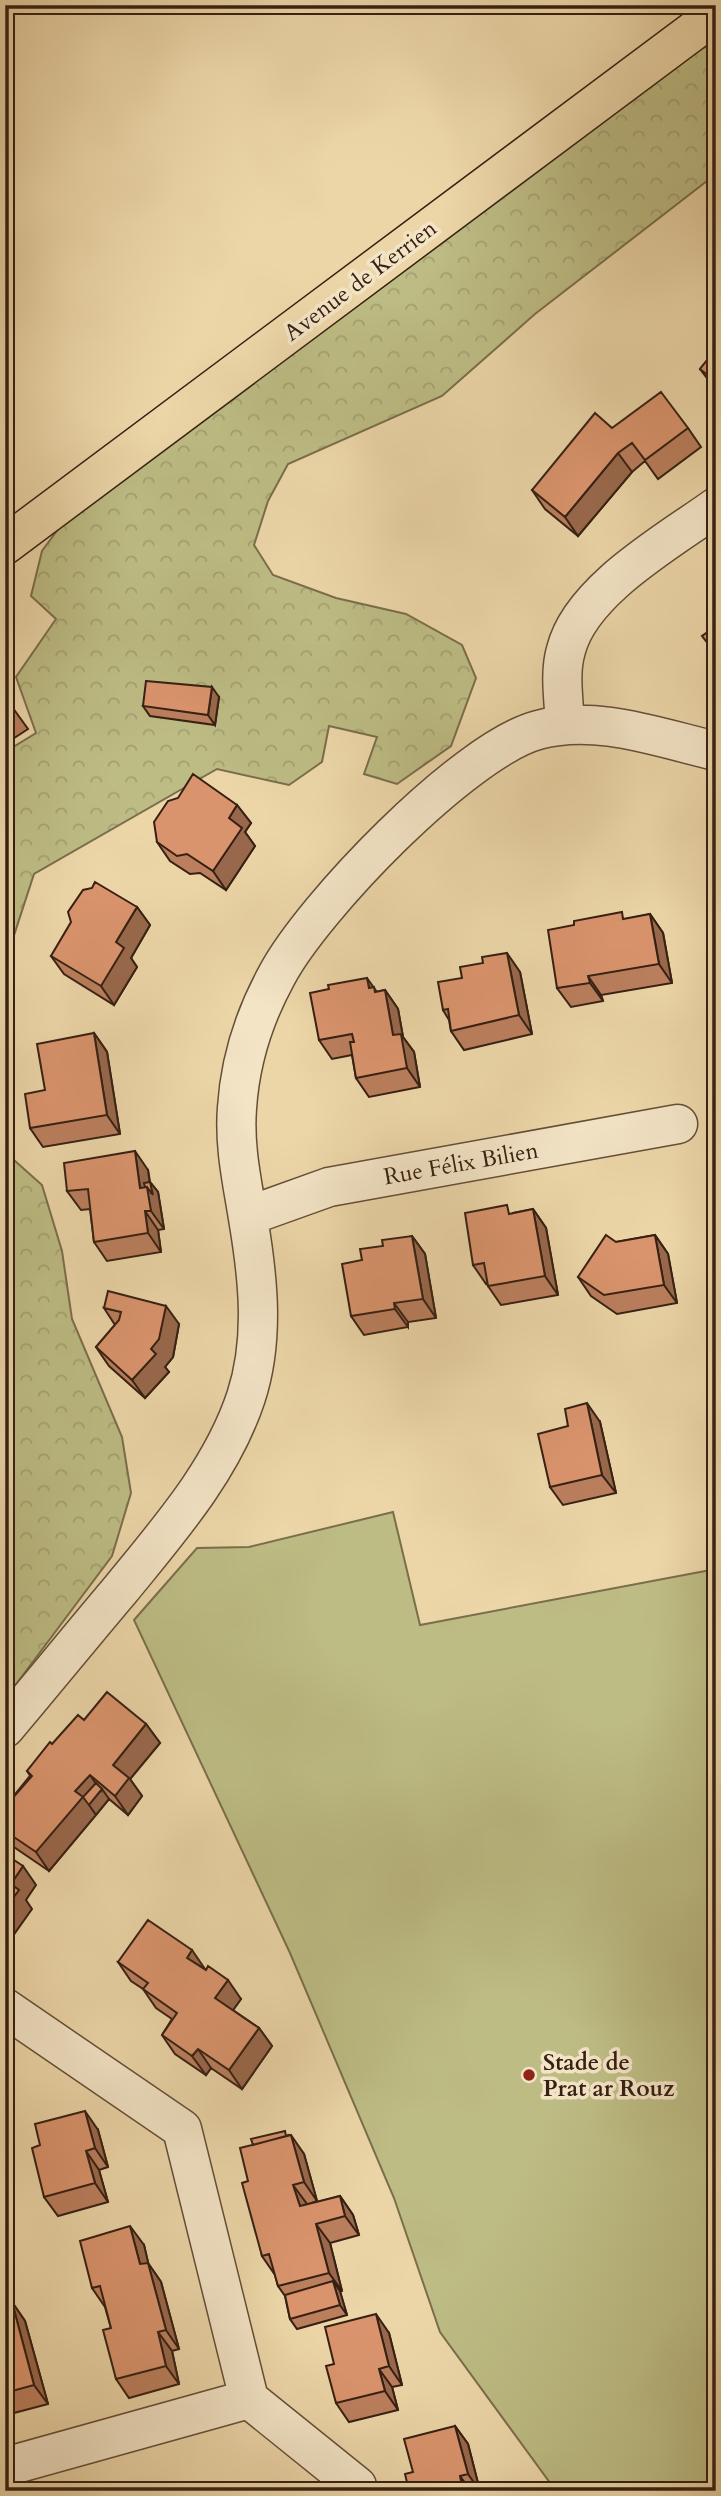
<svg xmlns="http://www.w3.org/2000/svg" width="721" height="2496" viewBox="0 0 721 2496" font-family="Cardo,serif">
<defs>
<pattern id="forest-crowns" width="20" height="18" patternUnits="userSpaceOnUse" patternTransform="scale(1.75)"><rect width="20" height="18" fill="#bdbc84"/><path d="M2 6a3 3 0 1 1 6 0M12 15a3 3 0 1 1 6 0" fill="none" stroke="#a3a171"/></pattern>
</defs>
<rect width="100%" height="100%" fill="#ecd6a8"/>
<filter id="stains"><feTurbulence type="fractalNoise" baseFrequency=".00286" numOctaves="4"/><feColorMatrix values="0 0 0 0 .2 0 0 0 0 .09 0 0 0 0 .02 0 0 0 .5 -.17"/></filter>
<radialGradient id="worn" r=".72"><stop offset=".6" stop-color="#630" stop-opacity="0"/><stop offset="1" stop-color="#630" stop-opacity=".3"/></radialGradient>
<path fill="url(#forest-crowns)" stroke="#7a6e4c" stroke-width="2" d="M716,43V174L535,314L442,396L288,464L268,501L254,545L273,575L336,598L406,614L462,645L476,678L451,746L397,784L364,774L377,737L329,726L322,762L289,785L217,769L34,874L5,963V752L36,733L16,677L56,619L31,596L42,551L59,528L700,49Z
M5,1152L42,1185L62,1251L72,1319L122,1437L131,1493L112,1556L5,1699Z"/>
<path fill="#bdbc84" stroke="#7a6e4c" stroke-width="2" d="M393,1512L420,1625L716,1569V2491H556L440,2332L394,2198L290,1953L134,1620L197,1548L249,1547Z"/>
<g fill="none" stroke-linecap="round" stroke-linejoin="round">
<defs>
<path id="street" d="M565,725C564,701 559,673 566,650C581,590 669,541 716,507
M248,1216L329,1187L678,1124
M5,1728C44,1682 82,1635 121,1589C169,1530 222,1470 246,1397C265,1339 258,1277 248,1218C242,1181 234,1146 237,1108C240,1062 255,1015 277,975C313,907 464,750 538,730C596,714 659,738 716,751
M5,2008L182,2129L249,2399
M5,2467L249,2399L357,2486L358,2491"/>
<path id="primary" d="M5,545L716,14"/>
</defs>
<use href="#street" stroke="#644e38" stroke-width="41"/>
<use href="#primary" stroke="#362013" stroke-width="41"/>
<use href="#street" stroke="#f3e4c6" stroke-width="38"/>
<use href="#primary" stroke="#ecd6a8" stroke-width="38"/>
</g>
<path fill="#bb7f5e" stroke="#362013" stroke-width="2" d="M716,349V390L700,369Z
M612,428H688L701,447L658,479L645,461L632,472L578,536L545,509L532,490Z
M5,697L28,729L5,744Z
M219,697L215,725L150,716L143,706Z
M237,805L251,823L245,832L255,846L226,890L200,873L190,874L170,861L157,842Z
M137,907L150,925L131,958L137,967L114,1005L64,974L51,956Z
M650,914L663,933L672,983L601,995L603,1001L571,1007L557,988L627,919Z
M520,972L532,1034L464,1050L451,1031L449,1020L443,1010L462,978Z
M385,990L398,1009L403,1037L414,1052L420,1087L369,1097L356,1078L352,1055L332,1059L319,1040L377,992Z
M94,1033L107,1052L120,1134L43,1147L30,1128L45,1090Z
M148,1170L150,1182L158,1192L164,1229L158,1230L161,1252L107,1261L94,1242L90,1209L81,1210L67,1191Z
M533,1209L546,1228L558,1295L501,1305L488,1286L487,1283L486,1284L473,1265L513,1213Z
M655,1235L668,1254L677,1303L617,1314L591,1296L578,1277L616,1242Z
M412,1236L425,1254L436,1318L408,1322V1327L364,1335L351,1316L362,1260L383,1246Z
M104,1308L179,1324L173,1357L165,1367L169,1372L145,1398L109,1366L96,1347L115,1325Z
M600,1422L616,1493L563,1505L550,1487Z
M84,1720L146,1724L160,1743L130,1779L142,1796L128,1815L109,1799L49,1871L11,1845L5,1836V1816L11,1808L8,1803L31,1777L27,1771L52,1744Z
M118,1962L205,1969L241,1999L233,2010L259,2028L272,2046L242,2089L211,2068L206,2075L175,2054L162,2035L172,2019L156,2008L143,1989L131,1981Z
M98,2130L108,2167L99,2170L108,2202L58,2216L44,2197Z
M289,2135L304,2154L317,2201L307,2205L340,2196L353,2215L359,2235L330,2243L342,2291L340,2292L347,2315L297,2329L290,2319L285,2296L278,2286L275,2275L262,2256L248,2181L253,2145Z
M144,2245L148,2263L161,2282L179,2349L172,2351L179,2384L129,2398L116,2379L111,2328L105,2307L92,2288Z
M12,2302L25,2321L48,2404L10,2414L5,2407V2304Z
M389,2333L402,2385L392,2387L398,2410L349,2422L336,2403L334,2364Z
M455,2426L468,2444L480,2491H409Z"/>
<path fill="#99684c" stroke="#362013" stroke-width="2" d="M618,453L632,472L578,536L565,517Z
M212,687L219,697L215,725L208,715Z
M237,805L251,823L245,832L255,846L226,890L213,871L229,818Z
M137,907L150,925L131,958L137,967L114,1005L101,986L116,942Z
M650,914L663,933L672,983L659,964Z
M507,953L520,972L532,1034L519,1015Z
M588,976L601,995L603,1001L590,983Z
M367,978L387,1006L369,988Z
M385,990L398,1009L403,1037L414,1052L420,1087L407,1068L393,1035Z
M94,1033L107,1052L120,1134L107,1115Z
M135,1151L148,1170L151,1194L150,1182L158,1192L164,1229L151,1211L140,1188Z
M533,1209L546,1228L558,1295L545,1276Z
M145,1211L158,1230L161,1252L148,1233Z
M655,1235L668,1254L677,1303L664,1285Z
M412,1236L425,1254L436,1318L423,1299Z
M394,1303L408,1322V1327L395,1309Z
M166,1306L179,1324L173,1357L165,1367L169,1372L145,1398L132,1380L151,1349Z
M587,1403L600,1422L616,1493L602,1475Z
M146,1724L160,1743L130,1779L142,1796L128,1815L115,1796L113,1765Z
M90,1775L101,1791L102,1789L109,1799L96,1815L89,1805L96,1815L49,1871L36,1852L75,1791Z
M23,1866L36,1885L26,1900L32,1909L5,1947V1909L11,1884Z
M192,1950L205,1969L187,1958Z
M228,1980L241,1999L228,2017L215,1998Z
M259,2028L272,2046L242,2089L229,2070Z
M198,2049L211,2068L206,2075L192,2056Z
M85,2111L98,2130L108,2167L95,2148Z
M291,2135L304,2154L317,2201L304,2182Z
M86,2151L99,2170L108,2202L95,2183Z
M293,2185L307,2204L313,2225L300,2206Z
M340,2196L353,2215L359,2235L345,2216Z
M316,2224L330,2243L342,2291L329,2273Z
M130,2226L144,2245L153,2283L140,2264Z
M148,2263L161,2282L179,2349L166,2330Z
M333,2281L340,2291L347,2315L340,2305Z
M12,2302L25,2321L48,2404L34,2385Z
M376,2314L389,2333L402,2385L389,2366Z
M158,2332L172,2351L179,2384L166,2366Z
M379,2369L392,2387L398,2410L385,2391Z
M455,2426L468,2444L480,2491L468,2474Z
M460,2476L471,2491H463Z"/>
<path fill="#da946d" stroke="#362013" stroke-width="2" d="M716,349V382L700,369Z
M661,392L688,428L645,460L632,443L618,453L565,517L532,490L595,413L612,428Z
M716,626V654L702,636Z
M146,681L212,687L208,715L143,706Z
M5,697L14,710L5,716Z
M193,774L237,805L229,818L242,828L213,871L187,854L177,856L157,842L154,822L168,801L178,798Z
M95,882L137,907L116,942L124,948L101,986L51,956L71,922L68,912L83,890L92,888Z
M622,912L623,919L650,914L659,964L588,976L590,983L557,988L548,930L574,925V921Z
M507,953L519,1015L451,1031L448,1009L443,1010L438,982L462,978L460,967L483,963L482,957Z
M367,978L369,988L374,987L375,992L385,990L393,1035L401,1034L407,1068L356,1078L350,1042H354L352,1034L319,1040L310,993L329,989L328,985Z
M94,1033L107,1115L30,1128L25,1094L45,1090L37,1044Z
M135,1151L140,1188L147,1187L151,1211H145L148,1233L94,1242L88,1189L67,1191L64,1163Z
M150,1182L153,1195L147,1187H145L144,1183Z
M507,1205L509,1214L533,1209L545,1276L488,1286L484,1263L473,1265L465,1213Z
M606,1235L616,1242L655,1235L664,1285L604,1295L578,1277Z
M412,1236L423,1299L394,1303L395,1309L351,1316L342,1264L362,1260L360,1249L383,1246L382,1240Z
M108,1291L166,1306L159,1339L151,1349L156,1354L132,1380L96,1347L119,1320L121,1312L104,1308Z
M587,1403L602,1475L550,1487L538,1434L568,1426L565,1409Z
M107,1692L146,1724L113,1765L129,1778L115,1796L90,1775L75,1791L83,1797L36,1852L5,1831V1816L14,1804L10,1801L32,1776L27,1771L50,1742L52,1744L78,1715L84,1720Z
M29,1777L30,1778L10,1801L13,1806L12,1807L8,1803Z
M96,1783L102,1789L89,1805L83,1797Z
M5,1854L23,1866L11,1884L19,1890L5,1909Z
M148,1920L192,1950L187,1958L206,1970L208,1966L228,1980L215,1998L259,2028L229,2070L198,2049L192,2056L162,2035L177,2013L143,1989L148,1983L118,1962Z
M85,2111L95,2148L86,2151L95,2183L44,2197L32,2148L40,2145L35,2124Z
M285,2131L286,2136L253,2145L251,2139Z
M291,2135L304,2182L293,2185L300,2206L340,2196L345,2216L316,2224L329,2273L278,2286L269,2254L262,2256L242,2183L248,2181L240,2148Z
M130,2226L140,2264L148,2263L166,2330L158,2332L166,2366L116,2379L103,2330L111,2328L100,2286L92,2288L80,2241Z
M333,2281L340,2305L290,2319L285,2295Z
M12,2302L34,2385L5,2393V2304Z
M376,2314L389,2366L379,2369L385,2391L336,2403L326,2366L334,2364L325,2327Z
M455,2426L468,2474L460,2476L463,2491H409L405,2474L413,2472L404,2439Z"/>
<circle fill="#8f2418" stroke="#f3e4c6" stroke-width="2.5" cx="529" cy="2075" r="7"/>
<g text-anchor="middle" stroke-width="7" stroke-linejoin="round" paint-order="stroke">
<g font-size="23" fill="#362013" stroke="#f3e4c6">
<text transform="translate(360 280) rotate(-37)" y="8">Avenue de Kerrien</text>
<text transform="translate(461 1163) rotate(-10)" y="8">Rue Félix Bilien</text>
</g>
<g font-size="23" font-weight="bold" fill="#362013" stroke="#f3e4c6" text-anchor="start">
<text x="543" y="2070">Stade de<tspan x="543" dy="26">Prat ar Rouz</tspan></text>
</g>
</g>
<rect width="721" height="2496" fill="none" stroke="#ecd6a8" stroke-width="28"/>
<rect x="7" y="7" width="707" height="2482" fill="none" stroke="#362013" stroke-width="3.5"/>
<rect x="14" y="14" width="693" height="2468" fill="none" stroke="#362013" stroke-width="2"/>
<rect width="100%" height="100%" filter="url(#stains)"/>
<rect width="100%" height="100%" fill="url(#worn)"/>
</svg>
